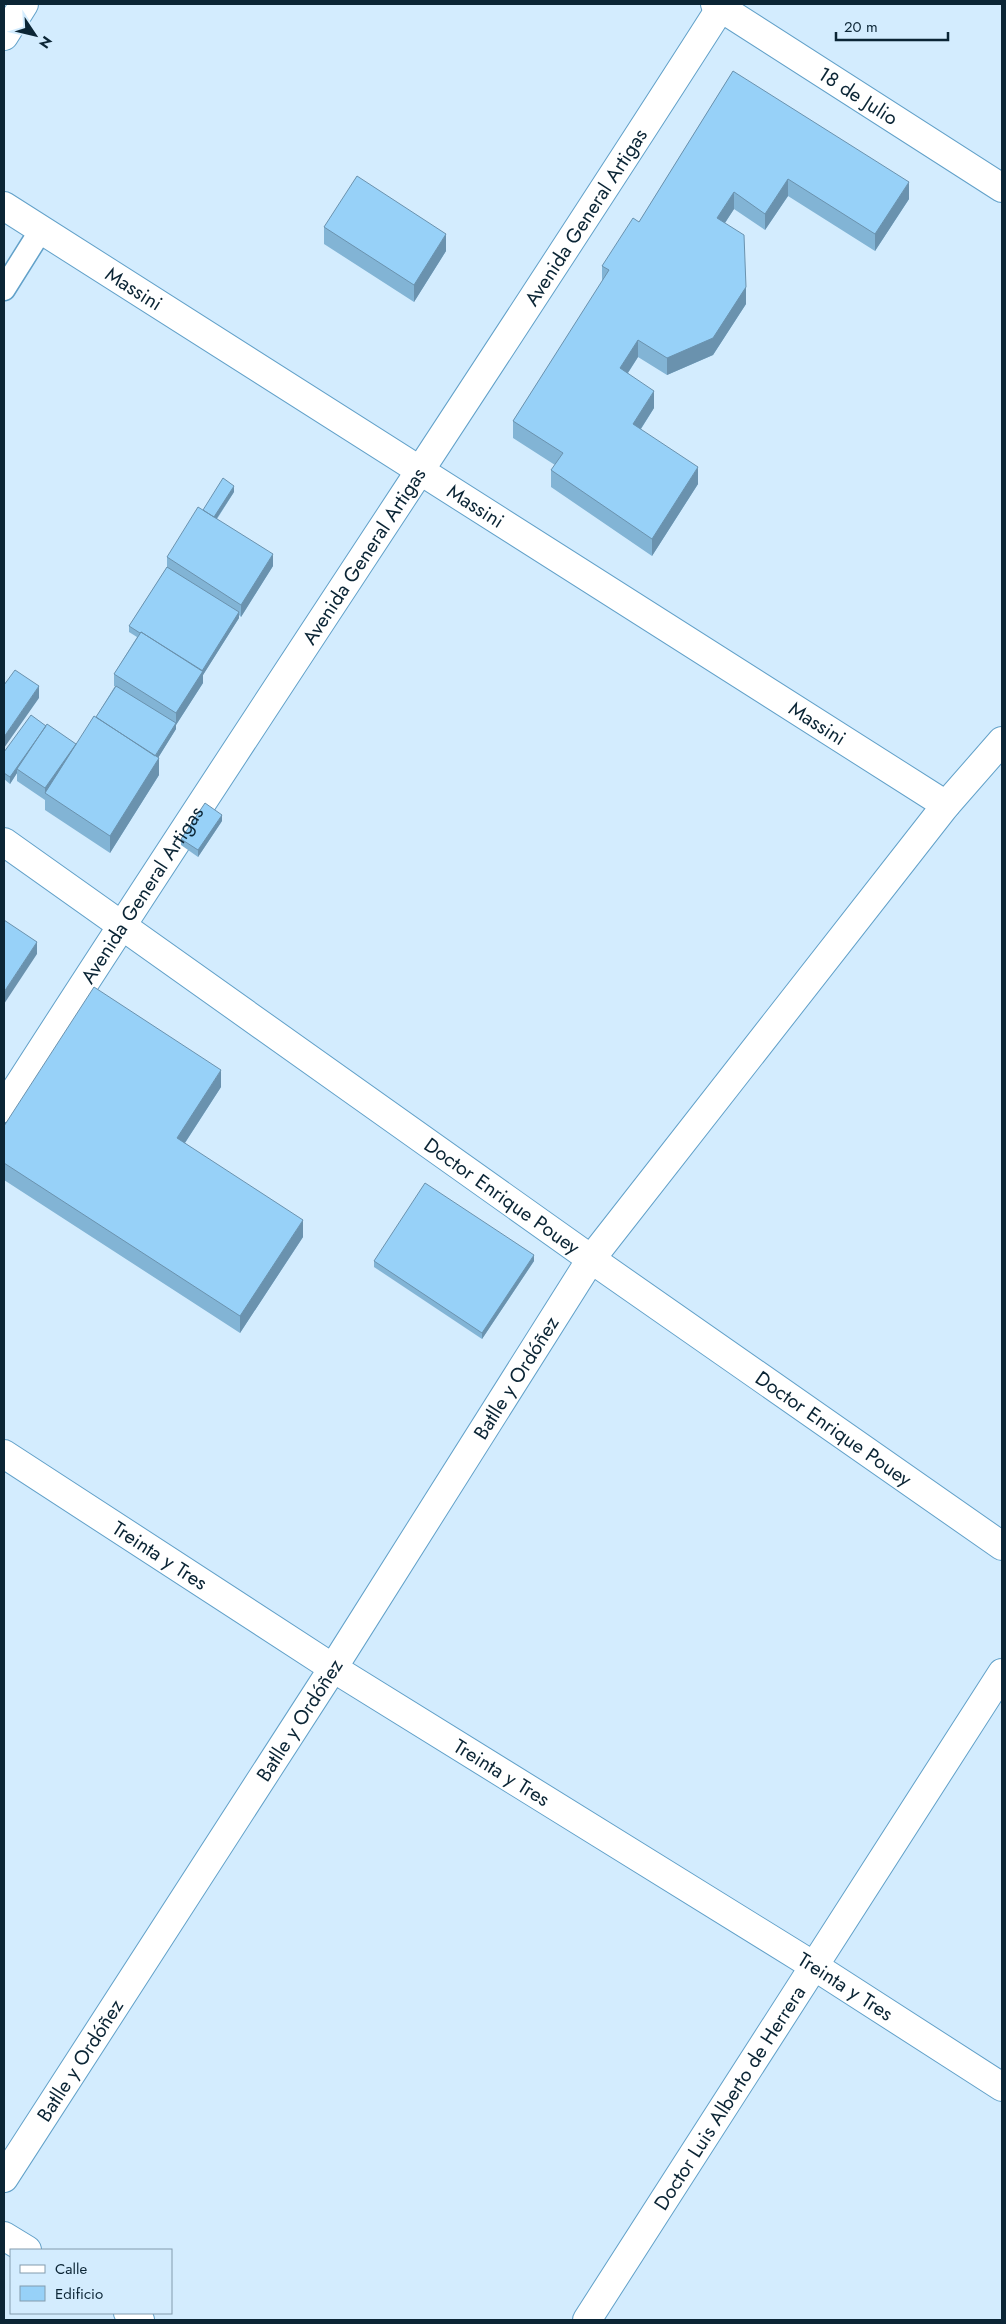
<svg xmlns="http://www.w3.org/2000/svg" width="1006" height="2324" viewBox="0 0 1006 2324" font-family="Jost,sans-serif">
<rect width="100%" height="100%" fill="#d3ecfe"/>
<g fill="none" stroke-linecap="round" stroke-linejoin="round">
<defs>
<path id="service" d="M4,289L41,230"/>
<g id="minor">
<path id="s1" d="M715,4L1002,188"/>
<path id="s2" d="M4,206L946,805"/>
<path id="s3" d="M4,1454L333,1668L814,1966L1002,2087"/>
<path d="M4,2236L27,2250"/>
<path d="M128,2313L140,2320"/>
<path id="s4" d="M587,2320L1002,1673"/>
</g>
<g id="tertiary">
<path d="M4,36L24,4"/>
<path id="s5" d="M4,842L591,1259L1002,1546"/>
<path id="s6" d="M4,1108C241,738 487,374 723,4"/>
<path id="s7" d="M4,2178L333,1668L591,1259L946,805L1002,741"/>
</g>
</defs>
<use href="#service" stroke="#62a1c9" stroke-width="25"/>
<use href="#minor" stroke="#62a1c9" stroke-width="30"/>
<use href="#tertiary" stroke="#62a1c9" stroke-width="30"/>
<use href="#service" stroke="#fff" stroke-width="22"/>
<use href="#minor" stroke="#fff" stroke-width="28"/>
<use href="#tertiary" stroke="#fff" stroke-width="28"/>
</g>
<path fill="#82b4d5" d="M733,71L909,199L875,251L788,196L765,230L734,209L725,223L746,304L713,355L667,375L638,357L628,373L654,408L641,429L698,484L652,556L551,487V470L555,465L513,438V421L602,282V266L639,222Z
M324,227L446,251L414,302L324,244Z
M234,492L217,519L273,566L241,617L239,615V618L203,675V683L176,725V729L158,758L159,775L110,853L45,810V800L17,781V773L10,784L4,779V752L46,726L76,746L96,717L115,686H114V674L137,637L129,632V626L167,567V557L203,510Z
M222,821L198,857L181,845V839Z
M221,1087L185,1143L303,1237L240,1333L4,1180V1126Z
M374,1261H534L482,1339L374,1267Z"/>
<path fill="#6a92ae" d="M788,179V196L765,230V214Z
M909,182V199L875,251V234Z
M734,192V209L717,235V218Z
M446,234V251L414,302V285Z
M746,287V304L713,355L667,375V358Z
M638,340V357L620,385V368Z
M654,391V408L633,441V424Z
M698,467V484L652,556V539Z
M234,486V492L213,524V518Z
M273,554V566L241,617V605Z
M239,612V618L203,675V683L176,725V713Z
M39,686V698L4,748V737Z
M176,723V729L153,766V760Z
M47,727L17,769V773L10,784V777Z
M76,744V756L45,793V800V788Z
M159,758V775L110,853V836Z
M222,815V821L198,857V850Z
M37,942V954L4,1004V992Z
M221,1070V1087L177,1155V1138Z
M303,1220V1237L240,1333V1316Z
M534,1255V1261L482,1339V1333Z"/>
<path fill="#97d1f8" stroke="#6a92ae" d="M733,71L909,182L875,234L788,179L765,214L734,192L717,218L744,235L746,287L713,338L667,358L638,340L620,368L654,391L633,424L698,467L652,539L551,470L563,453L513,421L609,270L602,266L633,218L639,222Z
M357,176L446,234L414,285L324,227Z
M223,478L234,486L214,517L203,510Z
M198,507L273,554L241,605L167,557Z
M167,567L239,612L202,671L141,632L140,633L129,626Z
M141,632L203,671L176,713L114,674Z
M15,670L39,686L4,737V685Z
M116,686L176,723L155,756L96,717Z
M31,715L46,726L10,777L4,773V752Z
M94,716L159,758L110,836L45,793Z
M47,724L76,744L45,788L17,769Z
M205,803L222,815L198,850L181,839Z
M4,920L37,942L4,992Z
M94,987L221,1070L177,1138L303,1220L240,1316L4,1163V1126Z
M425,1183L534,1255L482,1333L374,1261Z"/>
<g text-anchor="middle" stroke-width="4" stroke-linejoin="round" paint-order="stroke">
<g font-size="20" fill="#0b2535" stroke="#d3ecfe">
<text dy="7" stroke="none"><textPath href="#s1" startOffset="170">18 de Julio</textPath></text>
<text dy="7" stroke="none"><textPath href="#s6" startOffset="1064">Avenida General Artigas</textPath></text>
<text dy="7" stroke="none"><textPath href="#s2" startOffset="154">Massini</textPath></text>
<text dy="7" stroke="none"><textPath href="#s2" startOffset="559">Massini</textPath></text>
<text dy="7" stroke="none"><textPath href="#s6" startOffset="659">Avenida General Artigas</textPath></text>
<text dy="7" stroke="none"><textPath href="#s2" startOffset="964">Massini</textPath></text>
<text dy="7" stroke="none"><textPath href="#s6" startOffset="254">Avenida General Artigas</textPath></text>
<text dy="7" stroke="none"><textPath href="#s5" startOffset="611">Doctor Enrique Pouey</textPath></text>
<text dy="7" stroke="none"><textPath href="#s7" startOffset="950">Batlle y Ordóñez</textPath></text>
<text dy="7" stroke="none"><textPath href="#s5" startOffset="1016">Doctor Enrique Pouey</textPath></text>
<text dy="7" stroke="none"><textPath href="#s3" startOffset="186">Treinta y Tres</textPath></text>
<text dy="7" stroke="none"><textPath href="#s7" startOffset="545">Batlle y Ordóñez</textPath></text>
<text dy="7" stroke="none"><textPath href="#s3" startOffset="591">Treinta y Tres</textPath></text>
<text dy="7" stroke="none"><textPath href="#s3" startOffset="996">Treinta y Tres</textPath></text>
<text dy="7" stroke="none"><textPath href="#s7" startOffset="140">Batlle y Ordóñez</textPath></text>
<text dy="7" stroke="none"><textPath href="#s4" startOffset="264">Doctor Luis Alberto de Herrera</textPath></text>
</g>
</g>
<rect width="1006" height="2324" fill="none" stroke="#0b2535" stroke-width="10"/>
<rect x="10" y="2249" width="162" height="65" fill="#d3ecfe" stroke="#839cae"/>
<rect x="20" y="2265" width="25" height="8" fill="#ffffff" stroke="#839cae"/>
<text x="55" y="2274" font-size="15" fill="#0b2535">Calle</text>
<rect x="20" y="2286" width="25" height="15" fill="#97d1f8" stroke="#839cae"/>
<text x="55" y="2299" font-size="15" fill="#0b2535">Edificio</text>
<g transform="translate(35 35) rotate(125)" stroke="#d3ecfe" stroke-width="4" paint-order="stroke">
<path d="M0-4L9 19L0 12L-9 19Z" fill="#0b2535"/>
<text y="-8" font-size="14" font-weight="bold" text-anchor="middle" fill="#0b2535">N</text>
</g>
<path d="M836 32v8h112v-8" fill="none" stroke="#0b2535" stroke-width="2.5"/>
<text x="844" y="32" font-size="15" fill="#0b2535" stroke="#d3ecfe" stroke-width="4" paint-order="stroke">20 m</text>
</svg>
